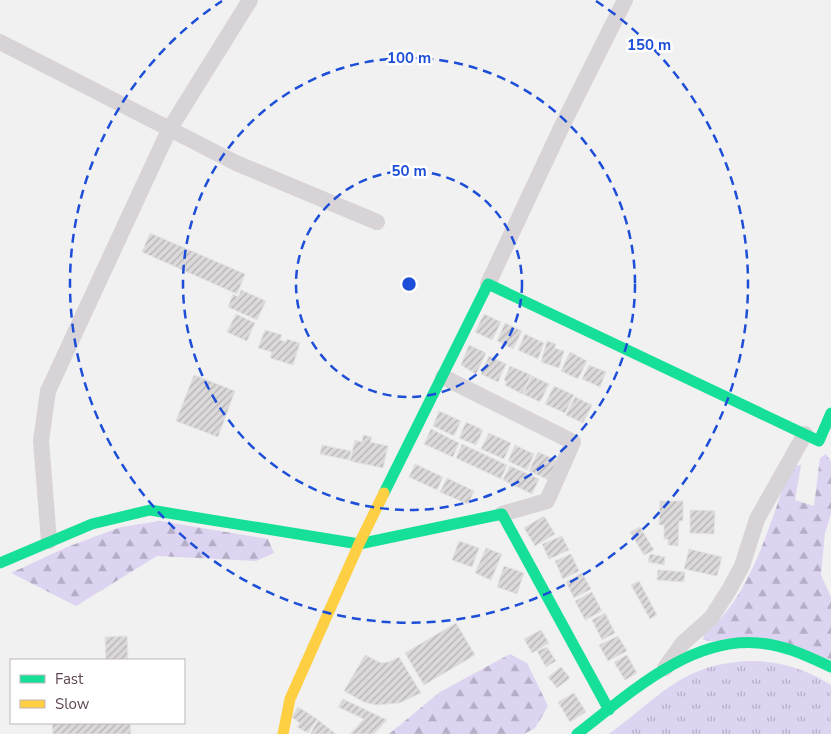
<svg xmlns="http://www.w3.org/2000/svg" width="831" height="734" viewBox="0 0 831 734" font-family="'Nunito Sans',sans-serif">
<defs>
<pattern id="forest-firs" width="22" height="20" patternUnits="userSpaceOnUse" patternTransform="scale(1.25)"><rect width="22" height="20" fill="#ddd4f1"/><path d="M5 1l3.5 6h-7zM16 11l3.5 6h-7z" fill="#b6aec6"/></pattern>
<pattern id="park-tufts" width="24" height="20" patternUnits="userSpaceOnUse" patternTransform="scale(1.25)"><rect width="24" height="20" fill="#ddd4f1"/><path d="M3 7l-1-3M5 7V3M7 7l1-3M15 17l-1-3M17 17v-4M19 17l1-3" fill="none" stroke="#b6aec6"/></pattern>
<pattern id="building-hatch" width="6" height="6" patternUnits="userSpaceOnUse" patternTransform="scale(1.25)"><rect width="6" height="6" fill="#dcd9da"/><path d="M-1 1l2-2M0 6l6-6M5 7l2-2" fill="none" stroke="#b6b2b3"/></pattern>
</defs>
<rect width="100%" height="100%" fill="#f0f1f0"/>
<path fill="url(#forest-firs)" d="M826,454L831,462V514L825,533L821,575L831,597V659L703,640L704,634C752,597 770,521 791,466L801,465L795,500L814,506L820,458Z
M160,521L268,539L274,553L256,561L157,556L76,606L11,573L67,547L121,527Z
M510,654L527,663L548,706L535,728L524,734H389L440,692Z"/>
<path fill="url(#park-tufts)" d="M751,661C780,661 806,669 831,685V734H609C660,697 682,663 751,661Z"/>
<path fill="url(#building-hatch)" stroke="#e3e2e2" d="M150,233L245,274L237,294L142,252Z
M241,290L266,301L257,320L228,307L233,294L238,297Z
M236,314L255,323L247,341L227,332Z
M484,314L501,322L492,340L475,332Z
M505,323L522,331L513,349L497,341Z
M265,330L282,335L280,340L286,342L287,339L300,343L293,365L270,358L272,352L258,348Z
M525,334L544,343L538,359L518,350Z
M547,341L556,344L554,348L564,351L559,368L541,362Z
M469,345L486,353L476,374L461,365Z
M570,352L587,361L578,379L561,371Z
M489,356L506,364L498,382L481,374Z
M589,365L606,372L600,387L582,379Z
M510,366L531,375L522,394L505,385L507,382L504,380Z
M194,375L235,391L218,437L176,421Z
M532,376L549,384L540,402L523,394Z
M554,386L574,395L565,413L545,404Z
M575,397L592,405L583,423L566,415Z
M439,411L461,421L454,436L433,426Z
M466,422L483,430L476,445L459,438Z
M431,429L459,443L453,457L424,444Z
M489,433L511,443L504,459L481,449Z
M363,435L372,437L370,442L388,446L383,468L350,461L355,440L362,442Z
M462,444L507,465L501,479L456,458Z
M322,445L351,451L349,460L320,454Z
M515,445L534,454L527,470L508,461Z
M538,452L558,461L549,480L529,471Z
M415,464L443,477L437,490L409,477Z
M510,466L539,479L532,494L503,480Z
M447,478L474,491L468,504L440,492Z
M660,501H683V521H679L678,546L668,545V539H664V525H659Z
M690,510L715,511L714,534L690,533Z
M544,516L555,534L535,546L524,528Z
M640,527L654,550L644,555L630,532Z
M562,536L569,550L549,559L542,544Z
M459,541L479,548L472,567L452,560Z
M486,548L502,554L491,580L475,573Z
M689,549L722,557L717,576L684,569Z
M571,554L579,571L563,579L555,561Z
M650,554L665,557L664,565L648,562Z
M504,566L524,573L517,594L497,587Z
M658,570L685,572L684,582L657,580Z
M582,573L591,589L574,598L566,582Z
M639,581L657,615L650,619L631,585Z
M592,592L602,611L585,620L575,601Z
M605,613L615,633L602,640L592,620Z
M456,623L475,655L424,685L405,653Z
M541,630L549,643L532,653L524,639Z
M127,636L128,660H106L105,637Z
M618,636L627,651L608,661L599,645Z
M547,647L556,661L546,667L537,651Z
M365,655L381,663L389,662L399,657L421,693L399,703L376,705L364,702L344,691Z
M627,655L637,673L625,680L614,662Z
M561,667L570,678L557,688L548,677Z
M574,693L586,712L570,722L558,702Z
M343,699L387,720L374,734H350L364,719L338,707Z
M298,707L317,719L308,733L297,727L300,723L292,717Z
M318,720L336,734H310Z
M52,723H130L131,734H53Z"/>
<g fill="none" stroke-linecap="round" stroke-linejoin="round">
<path stroke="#d8d3d6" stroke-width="16" d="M0,42L236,163L377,222
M488,284L561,128L625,0
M443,377L573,442L547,501L502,514
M49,541L41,441L48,391L169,130L250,0
M665,668L683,643L711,618L729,590L742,566L757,519L805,434"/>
<path stroke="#16e098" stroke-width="11" d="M384,493L488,284L819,441L831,413
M0,563L92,524L150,510L359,544L502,514L609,710
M577,734C628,695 689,637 758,643C785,645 807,656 831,667"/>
<path stroke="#ffcf43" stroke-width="11" d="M283,734L290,699L359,544L384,493"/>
</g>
<g fill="none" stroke="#1d4ed8" stroke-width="2.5" stroke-dasharray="9 6">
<circle cx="409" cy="284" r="113"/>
<circle cx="409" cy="284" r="226"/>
<path d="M596 1A339 339 0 1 1 222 1"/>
</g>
<circle cx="409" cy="284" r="8" fill="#1d4ed8" stroke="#fff" stroke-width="2.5"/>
<g font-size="15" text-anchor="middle" font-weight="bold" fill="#1d4ed8" stroke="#fff" stroke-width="5" stroke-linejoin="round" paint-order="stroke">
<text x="649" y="50">150 m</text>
<text x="409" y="63">100 m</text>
<text x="409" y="176">50 m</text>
</g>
<rect x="10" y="659" width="175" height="65" fill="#ffffff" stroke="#bfb5bb"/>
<rect x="20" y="675" width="25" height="8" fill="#16e098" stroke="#bfb5bb"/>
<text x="55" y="684" font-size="15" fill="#5e4654">Fast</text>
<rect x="20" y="700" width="25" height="8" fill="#ffcf43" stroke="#bfb5bb"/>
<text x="55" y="709" font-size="15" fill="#5e4654">Slow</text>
</svg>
